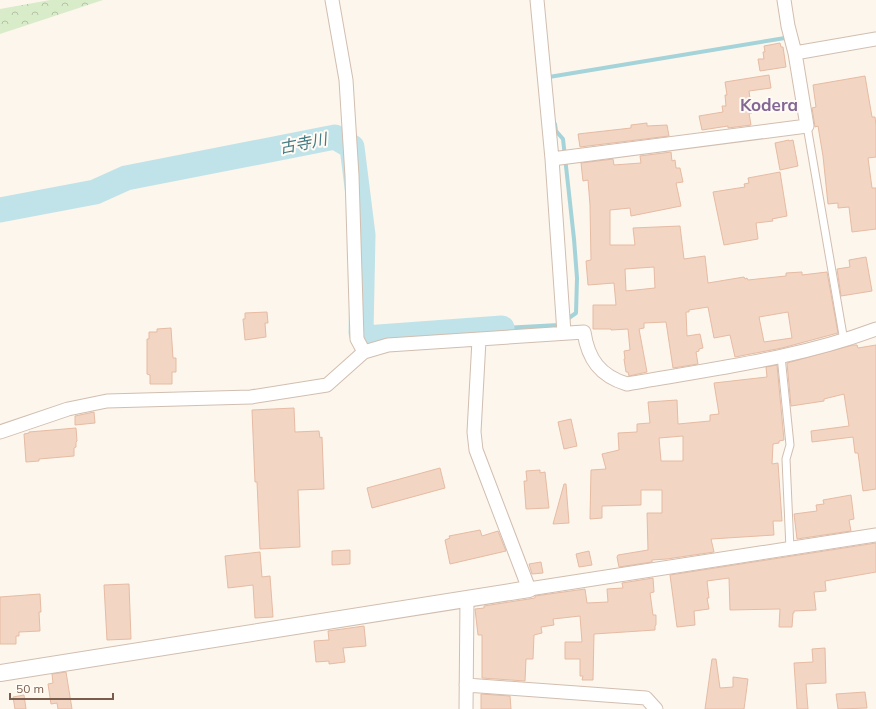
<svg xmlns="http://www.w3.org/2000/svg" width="876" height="709" viewBox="0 0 876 709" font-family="Mulish,'Noto Sans JP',sans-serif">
<defs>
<pattern id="forest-crowns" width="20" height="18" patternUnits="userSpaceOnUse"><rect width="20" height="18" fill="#d8ecc9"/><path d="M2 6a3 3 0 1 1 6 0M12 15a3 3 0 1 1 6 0" fill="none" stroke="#b4c2a5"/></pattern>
</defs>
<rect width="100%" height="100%" fill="#fdf6ec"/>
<path fill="url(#forest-crowns)" d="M50,0H103L0,34V9Z"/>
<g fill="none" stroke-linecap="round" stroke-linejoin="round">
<path stroke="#a5d3da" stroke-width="4" d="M549,79V77L785,38
M502,328L559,325L576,313L577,278L574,239L563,139L556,131L555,124"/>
<path stroke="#bfe3e8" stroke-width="25" d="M0,210L95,192L126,178L335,137L352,147L363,235L361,333L365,338L502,328"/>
</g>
<path fill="#f3d5c3" stroke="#e6bba3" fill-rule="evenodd" d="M780,43L781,47H783L786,67L760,71L758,59H764L763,52H765L764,46Z
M769,75L771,88L749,91L752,113H749L751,125L728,128V126L702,130L699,116L723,112L722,106H726L725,95H727L725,82Z
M865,76L872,117H875L876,125V157L868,158L872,188H876V229L852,232L849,207L838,208V203L828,204L823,156L818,126L815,127L812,108L816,107L813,85Z
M647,123V126L667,125L669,136L580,147L578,134L631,128V125Z
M789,140V141L793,140L798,166L780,170L775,143Z
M671,152L672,161L675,160L676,168H680L683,182L676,183L681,206L631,216L630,208L610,210V245H635L633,228L680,226L684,259L705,256L708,283L744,277L745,279L747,278L748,280L786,276V273L802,272V275L827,272L838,333L782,348L735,357L730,335L714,338L708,307L689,310V312H686L687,336L700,334L703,348L699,349V351L696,352L698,364L673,368L666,322L644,323V328L639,329L647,372L629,376L628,372H626L624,359H625L624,351L630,350L628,329L611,330V329H593V305H616L614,283L588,285L586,261L591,260L590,205L588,180L583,181L581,163L613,159L614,165L641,163L640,156ZM654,267L655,288L626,291L625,269ZM788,312L792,338L764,342L759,317Z
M780,172L787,216L772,219L773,221L756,223L758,239L724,245L713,192L745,187L744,184L749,183L748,178Z
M866,257L872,291L841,296L837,269L850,267L849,260Z
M267,312L268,323H265L266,337L245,340L243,319H245V313Z
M171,328L173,358H176V372H172V384H150V375L147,374V339H149V332H157V329Z
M853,345H857L858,348L876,345V489L863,491L858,453H855L853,437L812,442L811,431L849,426L844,394L824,399V401L791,406L787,363Z
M777,365L784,440L779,441V443L773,444L772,464L778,463L782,521H773L774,535L711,539L714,552L667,559L652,560V562L619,567L617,557L618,555L648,550L647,513H662V490H641V505L602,506V518L590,519L591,470L606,469L602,454L619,450L618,433L637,432V424L650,423L648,402L677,400L678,424L710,421V415L719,414L714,383L767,377L766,367ZM683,436V461H661L659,438Z
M294,408L295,432L319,431L320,438L322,437L324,489L298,490L300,547L260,549L257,482H255L252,410Z
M94,412L95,423L75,425V416Z
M571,419L577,446L564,449L558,422Z
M76,428L77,441L76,442V447L74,448V456L39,459V461L26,462L24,434L29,433V432Z
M440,468L445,488L372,508L367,488Z
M540,470V473L545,472L549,508L526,509L524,481H527L526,471Z
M564,484H566L569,523L553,524Z
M851,495L854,519L849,520L851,531L797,539L794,514L817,511L816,505L824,504L823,500Z
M480,530L482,536L498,531L506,551L450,564L445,540L450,538L449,536Z
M876,543V572L825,581L826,591L814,592L816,610L794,611V613H793L792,627H779L780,609L730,610L729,578L707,581L709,598H707L709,609L694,611L695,625L677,627L670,575Z
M350,550V564L332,565V551Z
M589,551L592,565L579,567L576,554Z
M260,552L262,577L270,576L273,617L255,618L253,585L228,588L225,556Z
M541,562L543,573L532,574L529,564Z
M653,578L654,592L650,593L653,615H656V625L655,626V630L594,634L593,680H582L583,676H580V659H565V642H582L580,616L553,619L554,625L541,627L542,633L534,635L533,659H526L525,681L482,678V635H478L475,609L484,608V606L535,598V596L585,589L587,603L608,602L607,589L623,588L622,583Z
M129,584L131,639L107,640L104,585Z
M40,594L41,612H39L40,631L19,632V636H16V644H0V597Z
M364,626L366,646L343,648L345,662L329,664V661L316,662L314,641L329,640L328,631Z
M825,648L826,683L806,684L808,709H797L794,663L813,662L812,649Z
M712,659H716L720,688L733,687V677L748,679L744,709H705Z
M66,672L72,709H58L57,703L51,704L48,684L53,683L52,674Z
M865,692L867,708L838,709L836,694Z
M481,694L510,696L511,709H481Z
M24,695L26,709H15L13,697Z"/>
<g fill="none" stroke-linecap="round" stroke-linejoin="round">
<defs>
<path id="service" d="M807,126L844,341
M781,356L790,445L786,459L790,549"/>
<path id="minor" d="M332,0L346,80L352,176L357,339L364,352
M537,0L552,159
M795,53L876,39
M564,333L552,159L807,126L795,53L788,26L784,0
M479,340L474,432L476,450L529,589L876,535
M0,432L68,409L107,401L251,397L327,385L364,352L388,345L584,332C588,359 600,376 627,384C710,369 796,359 876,329
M466,685L646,698L656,709
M466,709L467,599"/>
<path id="tertiary" d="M0,673L529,589"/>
</defs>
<use href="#service" stroke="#d1beb0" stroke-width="9"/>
<use href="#minor" stroke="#d1beb0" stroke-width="15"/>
<use href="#tertiary" stroke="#d1beb0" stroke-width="18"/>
<use href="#service" stroke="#fff" stroke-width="7"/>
<use href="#minor" stroke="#fff" stroke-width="13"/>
<use href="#tertiary" stroke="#fff" stroke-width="16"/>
</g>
<g text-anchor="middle" stroke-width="4" stroke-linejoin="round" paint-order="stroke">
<g font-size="16" font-style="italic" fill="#437c86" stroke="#fffaf3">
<text transform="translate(303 143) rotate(-11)" y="6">古寺川</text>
</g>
<g font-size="17" font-weight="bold" fill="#846695" stroke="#fffaf3">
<text x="769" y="111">Kodera</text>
</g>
</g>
<path d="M10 693v6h103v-6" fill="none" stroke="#7a5c4d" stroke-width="2"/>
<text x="16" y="693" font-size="12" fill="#7a5c4d" stroke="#fffaf3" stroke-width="3" paint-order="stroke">50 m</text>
</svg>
